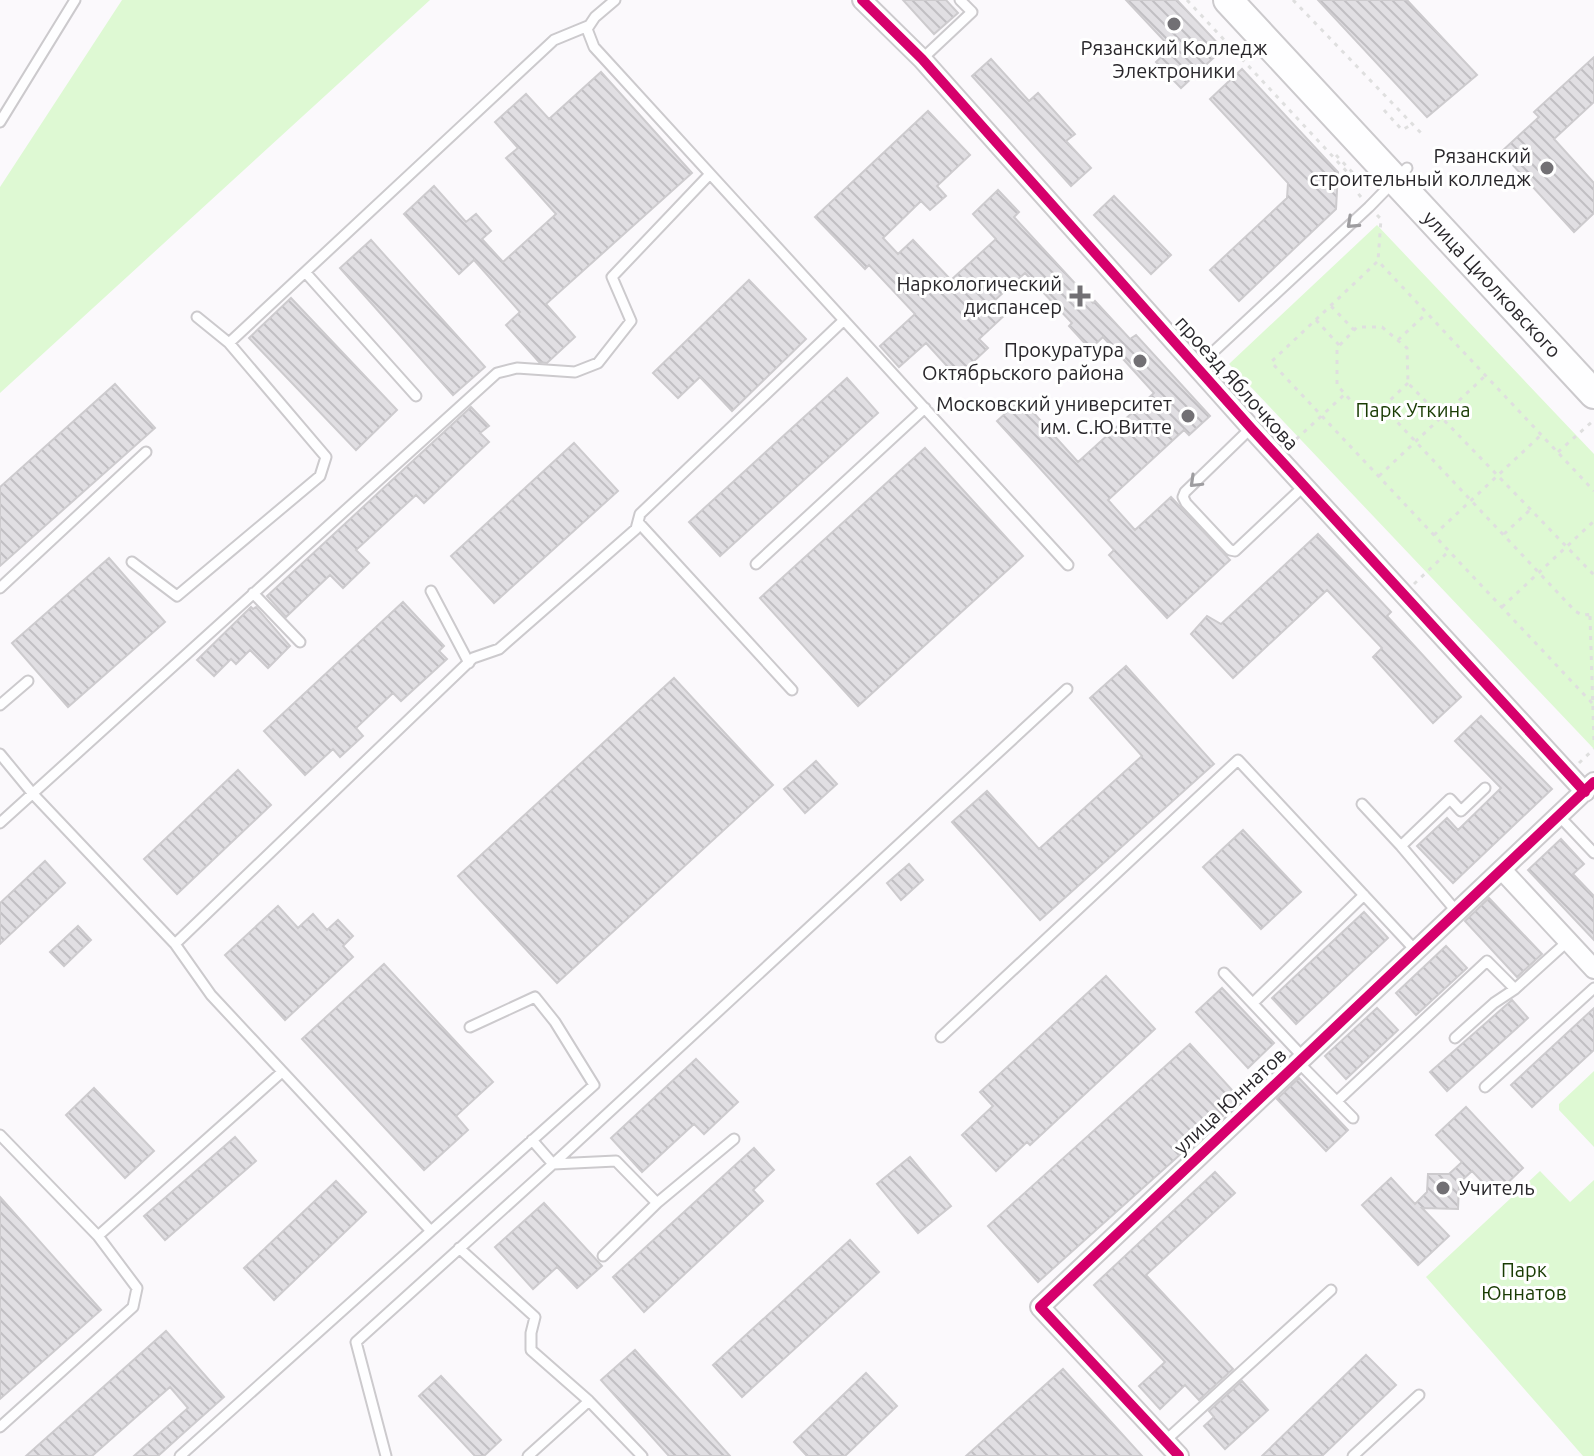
<svg xmlns="http://www.w3.org/2000/svg" width="1594" height="1456" viewBox="0 0 1594 1456" font-family="Ubuntu,sans-serif">
<defs>
<pattern id="building-back-hatch" width="6" height="6" patternUnits="userSpaceOnUse" patternTransform="scale(2)"><rect width="6" height="6" fill="#e1dfe3"/><path d="M-1 5l2 2M0 0l6 6M5-1l2 2" fill="none" stroke="#c1bfc3"/></pattern>
</defs>
<rect width="100%" height="100%" fill="#fbf9fc"/>
<path fill="#def9d3" d="M122,0H430L0,393V187Z
M1377,225L1594,454V749L1229,364Z
M1594,1071V1147L1559,1110V1104Z
M1540,1171L1570,1202L1594,1180V1456H1583L1426,1277Z"/>
<path fill="url(#building-back-hatch)" stroke="#cdcbce" stroke-width="2" d="M903,0H946L958,13L934,34Z
M1126,0H1177L1223,49L1181,88L1156,62L1171,48Z
M1318,0H1407L1477,75L1427,117Z
M1594,57V102L1554,139L1594,183V213L1574,232L1501,152L1539,117L1534,112Z
M991,59L1029,101L1038,93L1075,134L1066,141L1091,168L1071,186L972,76Z
M1242,69L1338,172L1336,209L1239,301L1210,270L1287,198L1288,183L1210,99Z
M601,72L692,173L546,304L575,337L547,363L539,362L506,325L520,312L474,260L459,274L404,214L434,186L466,222L476,214L491,231L482,239L503,262L556,214L506,158L518,148L495,122L526,94L549,119Z
M928,111L970,155L937,186L946,196L930,210L921,201L883,238L898,254L913,240L951,280L996,239L973,214L998,190L1019,212L1014,217L1093,303L1095,301L1130,339L1136,335L1210,416L1189,435L1184,430L1108,500L1135,530L1171,497L1230,560L1167,618L1109,555L1114,550L997,421L1021,399L1078,462L1154,393L1103,337L1090,349L1069,326L1072,323L1025,273L995,300L1007,313L979,339L988,348L957,377L926,343L899,367L880,346L915,314L869,265L865,269L815,217Z
M1114,196L1171,255L1151,274L1094,215Z
M371,240L485,367L453,395L340,268Z
M749,280L806,339L732,411L700,377L678,398L653,373Z
M291,298L397,410L356,450L249,338Z
M847,378L878,413L720,556L689,522Z
M115,384L155,428L0,566V487Z
M471,407L489,426L480,433L489,442L424,503L416,495L356,550L369,563L343,588L330,575L286,617L267,596Z
M574,443L618,491L494,603L451,556Z
M925,448L1023,556L858,706L760,598Z
M1318,534L1391,612L1387,616L1461,697L1433,723L1373,657L1382,648L1327,590L1233,678L1191,634L1207,616L1221,624Z
M109,558L165,622L68,707L12,643Z
M403,602L444,646L439,651L447,659L401,701L393,693L356,728L363,736L340,757L333,749L305,775L264,731Z
M251,607L253,609L256,607L290,646L268,668L250,650L236,664L231,659L214,676L197,660Z
M1126,666L1214,764L1040,920L952,822L987,791L1039,849L1142,756L1090,698Z
M674,678L773,785L557,983L458,876Z
M1481,716L1552,789L1453,883L1417,846L1447,818L1458,830L1501,788L1455,741Z
M816,761L837,784L805,813L784,789Z
M238,770L271,805L177,894L144,859Z
M1243,830L1301,892L1261,929L1203,867Z
M1561,839L1584,864L1573,874L1594,896V940L1528,870Z
M45,861L65,883L0,944V903Z
M909,864L923,880L901,900L887,883Z
M1489,898L1542,954L1517,977L1465,921Z
M278,906L298,928L313,914L327,930L338,920L353,936L343,946L353,957L285,1020L225,955Z
M1364,912L1388,938L1296,1024L1272,998Z
M78,926L91,940L64,966L50,952Z
M1446,946L1467,968L1416,1015L1396,993Z
M384,964L493,1082L456,1116L468,1130L424,1170L302,1039Z
M1106,976L1155,1029L1030,1145L1027,1142L996,1171L962,1135L993,1106L980,1092Z
M1222,988L1274,1043L1248,1068L1196,1012Z
M1512,1000L1528,1018L1447,1091L1430,1072Z
M1377,1008L1398,1030L1346,1079L1325,1056Z
M1594,1008V1050L1532,1107L1511,1085Z
M1190,1044L1241,1100L1038,1282L988,1226Z
M696,1059L738,1102L704,1134L694,1124L642,1172L611,1138Z
M1299,1078L1348,1130L1326,1151L1277,1099Z
M94,1088L154,1151L125,1178L66,1115Z
M1466,1107L1523,1168L1495,1195L1472,1171L1459,1183L1458,1209L1422,1208L1449,1236L1418,1265L1362,1205L1391,1178L1415,1204L1427,1192L1428,1174H1449L1462,1162L1436,1135Z
M235,1137L256,1161L165,1240L144,1216Z
M754,1148L774,1170L753,1190L763,1201L644,1312L613,1277Z
M910,1157L951,1206L918,1233L877,1184Z
M1215,1172L1235,1193L1146,1275L1233,1369L1199,1400L1185,1385L1160,1409L1139,1386L1165,1362L1094,1285Z
M336,1181L366,1212L274,1300L244,1268Z
M0,1197L101,1310L0,1399Z
M544,1203L602,1266L577,1288L557,1267L533,1289L495,1247Z
M850,1240L879,1272L742,1397L713,1365Z
M166,1331L224,1397L188,1429L158,1456H134L188,1408L170,1387L92,1456H26Z
M635,1350L730,1456H669L601,1380Z
M1366,1355L1396,1385L1322,1456H1262Z
M1063,1369L1142,1456H966Z
M866,1373L897,1406L845,1456H807L794,1442Z
M441,1376L501,1440L484,1456H475L419,1396Z
M1242,1381L1268,1410L1225,1449L1204,1426L1214,1417L1209,1411Z"/>
<g fill="none" stroke-linecap="round" stroke-linejoin="round">
<defs>
<path id="service" d="M615,0L595,17L587,29L594,47L1068,565
M922,59L972,12L960,0
M0,122L75,0
M305,272L416,396
M229,343L554,40L588,26
M1198,366L1369,207L1407,168
M1251,428L1185,492L1183,497L1186,503L1230,550L1235,551L1304,486
M638,522L792,690
M132,562L177,596L320,476L326,457L229,343L197,317
M756,564L925,408
M0,588L146,452
M431,591L469,663
M253,593L300,642
M0,705L28,681
M0,754L33,794L175,944L473,658L499,649L636,529L640,514L844,320
M1362,804L1401,846
M1559,816L1594,853
M0,823L497,373L517,368L575,372L598,363L631,321L612,277L710,174
M1457,912L1401,846L1450,799L1461,811L1485,788
M175,944L211,995L431,1231L180,1456
M1224,973L1303,1057
M1253,1003L1364,895
M941,1037L1238,760L1416,951
M1455,1038L1494,1003L1515,989
M1298,1062L1353,1118
M1485,1087L1594,988
M1337,1101L1487,961L1515,989L1568,941
M0,1135L98,1236
M532,1140L553,1164L1067,689
M657,1203L734,1139
M431,1231L594,1085L555,1022L535,997L470,1027
M459,1248L535,1317L531,1333V1350L589,1401L642,1456
M0,1427L133,1307L137,1288L98,1236L282,1072
M1165,1441L1331,1290
M386,1456L356,1342L553,1164L616,1161L657,1203L603,1256
M528,1456L589,1401
M1353,1456L1419,1395"/>
<path id="minor" d="M862,0L922,59L1251,428L1585,792
M1502,870L1594,969
M1179,1456L1040,1307L1594,782"/>
<g id="primary">
<path id="s1" d="M1228,0L1594,394"/>
</g>
</defs>
<use href="#service" stroke="#cccacd" stroke-width="13"/>
<use href="#minor" stroke="#cccacd" stroke-width="22"/>
<use href="#primary" stroke="#cccacd" stroke-width="32"/>
<path stroke="#dfdfdf" stroke-width="3" stroke-dasharray="4 6" stroke-linecap="butt" d="M1187,0L1350,175L1356,191L1361,197
M1293,0L1421,133
M1384,110L1402,130L1411,125
M1336,155L1353,173L1350,175
M1377,215L1381,219L1378,261
M1331,306L1354,330
M1316,320L1339,345
M1398,340L1427,313
M1408,383L1383,407L1353,403L1337,385V348L1357,327H1382L1407,348L1408,383L1594,575
M1384,408L1575,611L1582,615L1594,614
M1289,446L1345,394
M1558,452L1594,420
M1379,476L1485,376
M1504,534L1530,510
M1434,535L1541,435
M1414,584L1449,551
M1502,607L1594,521
M1590,616L1594,743
M1592,703L1271,362L1378,261L1594,491
M1579,763L1594,749"/>
<use href="#service" stroke="#fefeff" stroke-width="9"/>
<use href="#minor" stroke="#fefeff" stroke-width="18"/>
<use href="#primary" stroke="#fefeff" stroke-width="28"/>
<defs>
<path id="cycleway" d="M862,0L922,59L1251,428L1585,792
M1179,1456L1040,1307L1594,782"/>
</defs>
<use href="#cycleway" stroke="#fff" stroke-width="15"/>
<use href="#cycleway" stroke="#d6006c" stroke-width="10"/>
</g>
<defs><path id="oneway-chevron" d="M-2-3.5L2.5 0L-2 3.5" fill="none" stroke-width="1.6" stroke-linecap="round" stroke-linejoin="round" transform="scale(2)"/></defs>
<g stroke="#9e9da0">
<use href="#oneway-chevron" transform="translate(1352 223) rotate(137)"/>
<use href="#oneway-chevron" transform="translate(1195 482) rotate(136)"/>
</g>
<g fill="#727074" stroke="#fff" stroke-width="3">
<circle cx="1174" cy="24" r="8"/>
<circle cx="1547" cy="168" r="8"/>
<path d="M1076 284h8v8h8v8h-8v8h-8v-8h-8v-8h8z"/>
<circle cx="1140" cy="361" r="8"/>
<circle cx="1188" cy="416" r="8"/>
<circle cx="1443" cy="1188" r="8"/>
</g>
<g text-anchor="middle" stroke-width="6" stroke-linejoin="round" paint-order="stroke">
<g font-size="20" fill="#29272b" stroke="#fff" text-anchor="end">
<text x="1174" y="55" text-anchor="middle">Рязанский Колледж<tspan x="1174" dy="23">Электроники</tspan></text>
<text x="1531" y="163">Рязанский<tspan x="1531" dy="23">строительный колледж</tspan></text>
<text x="1062" y="291">Наркологический<tspan x="1062" dy="23">диспансер</tspan></text>
<text x="1124" y="357">Прокуратура<tspan x="1124" dy="23">Октябрьского района</tspan></text>
<text x="1172" y="411">Московский университет<tspan x="1172" dy="23">им. С.Ю.Витте</tspan></text>
<text x="1459" y="1195" text-anchor="start">Учитель</text>
</g>
<g font-size="20" fill="#29272b" stroke="#fff">
<text dy="7" stroke="none"><textPath href="#s1" startOffset="388">улица Циолковского</textPath></text>
<text transform="translate(1237 383) rotate(48)" y="7">проезд Яблочкова</text>
<text transform="translate(1230 1101) rotate(-43)" y="7">улица Юннатов</text>
</g>
<g font-size="20" fill="#193b03" stroke="#fff">
<text x="1413" y="417">Парк Уткина</text>
<text x="1524" y="1277">Парк<tspan x="1524" dy="23">Юннатов</tspan></text>
</g>
</g>
</svg>
